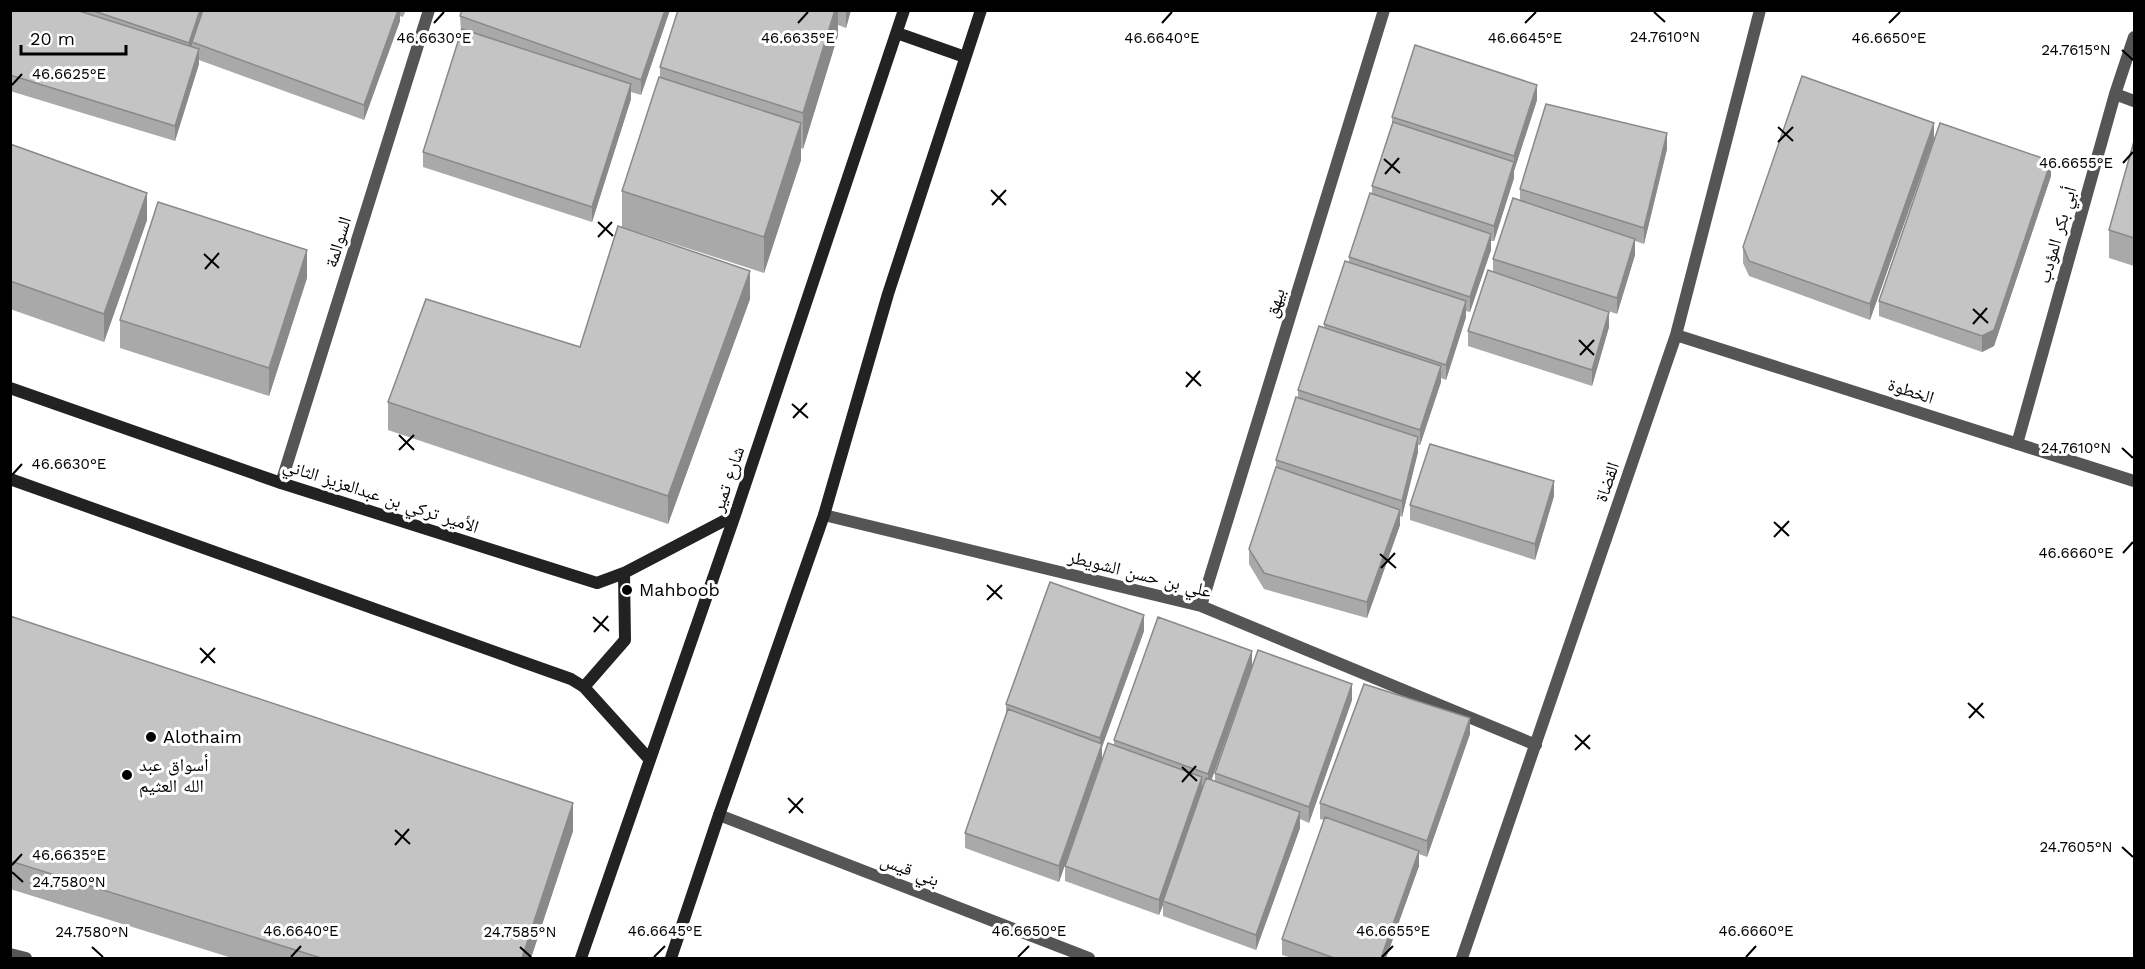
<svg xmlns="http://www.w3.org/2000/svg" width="2145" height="969" viewBox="0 0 2145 969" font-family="'Work Sans','Noto Naskh Arabic',sans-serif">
<rect width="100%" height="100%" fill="#fff"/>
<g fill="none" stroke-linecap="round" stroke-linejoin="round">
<path stroke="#555" stroke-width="12" d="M10,954L26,958"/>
<path stroke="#555" stroke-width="12" d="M2115,94L2134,101
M1676,335L2134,481
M2017,444L2115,94L2134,37
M281,483L429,10
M824,515L1201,606L1536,745
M1201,606L1384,10
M719,815L1089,958
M1462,958L1676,335L1760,10"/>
<path stroke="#222" stroke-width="12" d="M897,33L965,57
M10,388L281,483L597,583L624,573L735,515
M10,479L571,679L584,687L650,760
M584,687L625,640L624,573
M581,958L735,515L904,10
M671,958L719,815L824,515L888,294L981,10"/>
</g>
<path fill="#a9a9a9" d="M12,10H406L403,17L400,16V21L364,120L199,60V64L175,141L10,91V14Z
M670,10L641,95L631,92V99L592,222L423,167V152L461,32L460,16Z
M678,10H851L846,28L838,25V35L803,149L801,148V160L764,273L622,227V191L660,78V67Z
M1537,100L1514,171V178L1494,241H1491V250L1470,312L1466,311V317L1446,380L1441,378V382L1420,445H1418V452L1402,517L1400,516V525L1367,618L1264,589L1249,564V549L1276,468V460L1298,397V390L1324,328V324L1349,262V257L1372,194V186L1392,125V117Z
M1934,139L1870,320L1749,276L1743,263V247Z
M2134,141V266L2109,258V230Z
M10,144L147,220L104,342L10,309Z
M1667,149L1644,244L1635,241V255L1617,314L1590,305L1609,327L1592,386L1468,346V331L1493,272V259L1520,200V189Z
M2051,176L1994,346L1982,352L1879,316V301Z
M307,278L269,396L120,348V320Z
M750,299L668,524L388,430V402Z
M1554,496L1535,560L1410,520V505Z
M10,616L573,831L531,958H232L10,889Z
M1144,631L1102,747V759L1059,882L965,848V833L1006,717V704Z
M1252,651L1211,780L1215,781V773L1352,700L1309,823L1300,819V828L1256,950L1163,916V905L1159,915L1065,881V866L1114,745V740Z
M1470,734L1427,857L1419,854V866L1386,958H1292L1282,955V939L1324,820L1320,819V803Z"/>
<path fill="#898989" d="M200,10H205L192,42V51L189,58V43Z
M398,10H400V21L364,120V105Z
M665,10H670L641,95V80Z
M835,10H838V35L803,149V113Z
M846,10H851L846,28Z
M199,49V64L175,141V126Z
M631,84V99L592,222V207Z
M1537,85V100L1514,171V178L1494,241V226L1514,163V156Z
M801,123V160L764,273V237Z
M1934,123V139L1870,320V304Z
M1667,133V149L1644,244V228Z
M2051,161V176L1994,346L1982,352V336Z
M147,193V220L104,342V314Z
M1491,234V250L1470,312V297Z
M1635,239V255L1617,314V298Z
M307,250V278L269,396V368Z
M750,271V299L668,524V496Z
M1466,301V317L1446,380V365Z
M1609,312V327L1592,386V370Z
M1441,366V382L1420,445V430Z
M1418,437V452L1402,517V501Z
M1554,481V496L1535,560V544Z
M1400,510V525L1367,618V602Z
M1144,615V631L1102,747V759L1059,882V866L1100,750V738Z
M1252,651V667L1208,790V774Z
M1352,684V700L1309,823V807Z
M1470,718V734L1427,857V841Z
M1202,777V792L1163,901V905L1159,915V900Z
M573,803V831L531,958H522Z
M1300,812V828L1256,950V935Z
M1419,851V866L1386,958H1381Z"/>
<path fill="#c4c4c4" stroke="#898989" stroke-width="1.5" d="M12,10H76L199,49L175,126L10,75V14Z
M91,10H200L189,43Z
M203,10H398L364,105L192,42Z
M462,10H665L641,80L460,16Z
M678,10H835L803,113L660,67Z
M462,29L631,84L592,207L423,152Z
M1415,45L1537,85L1514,156L1392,117Z
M1802,76L1934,123L1870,304L1749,261L1743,247Z
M659,77L801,123L764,237L622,191Z
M1546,104L1667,133L1644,228L1520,189Z
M1393,122L1514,162L1494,226L1372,186Z
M1940,123L2051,161L1994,330L1982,336L1879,301Z
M2134,141V238L2109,230Z
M10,144L147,193L104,314L10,281Z
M1370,193L1491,234L1470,297L1349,257Z
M1513,198L1635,239L1617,298L1493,259Z
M158,202L307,250L269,368L120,320Z
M618,226L750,271L668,496L388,402L426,299L580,347Z
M1345,261L1466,301L1446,365L1324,324Z
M1488,270L1609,312L1592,370L1468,331Z
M1319,326L1441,366L1420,430L1298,390Z
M1296,397L1418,437L1402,501L1276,460Z
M1430,444L1554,481L1535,544L1410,505Z
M1276,467L1400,510L1367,602L1264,573L1249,549Z
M1050,582L1144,615L1100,738L1006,704Z
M10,616L573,803L522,958H321L10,861Z
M1158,617L1252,651L1208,774L1114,740Z
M1258,650L1352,684L1309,807L1215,773Z
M1364,684L1470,718L1427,841L1320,803Z
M1008,709L1102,744L1059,866L965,833Z
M1108,743L1202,777L1159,900L1065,866Z
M1206,778L1300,812L1256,935L1163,901Z
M1325,817L1419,851L1381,958H1334L1282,939Z"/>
<path fill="none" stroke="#000" stroke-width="2" d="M1654,12L1665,22M434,23L444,12M798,23L808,12M1162,23L1172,12M1525,23L1536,12M1889,23L1900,12M2122,50L2133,60M12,85L22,74M1778,127L1793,141M1778,142L1793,127M1384,159L1400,173M2123,163L2133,152M1385,174L1399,158M991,190L1006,205M992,205L1006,190M598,222L613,236M598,237L612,222M204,254L219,268M205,269L219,253M1973,309L1988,323M1973,324L1987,308M1579,340L1594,355M1580,355L1594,340M1186,372L1201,386M1186,387L1200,371M792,404L808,418M793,418L807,403M399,435L414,450M2122,448L2133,458M399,450L414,435M12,475L22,464M1774,522L1789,536M1774,537L1789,521M2123,553L2133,542M1380,554L1396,568M1381,568L1395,553M987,585L1002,599M987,600L1002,585M593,617L609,631M594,632L608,616M200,648L215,663M201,663L215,648M1968,703L1984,718M1969,718L1983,703M1575,735L1590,749M1575,750L1590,735M1182,767L1197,781M1182,782L1196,766M788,798L803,813M789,813L803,798M395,830L410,844M395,845L409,829M2122,847L2133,857M12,865L22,854M12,872L23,882M92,947L103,957M520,947L531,957M291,957L301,946M654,957L665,946M1018,957L1029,946M1382,957L1393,946M1746,957L1756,946"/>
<g fill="#000" stroke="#fff" stroke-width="2">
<circle cx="627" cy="590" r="6"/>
<circle cx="151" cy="737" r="6"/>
<circle cx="127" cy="775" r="6"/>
</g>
<g text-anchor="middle" stroke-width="6" stroke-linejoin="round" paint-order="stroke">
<g font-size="18" fill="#000" stroke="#fff">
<text transform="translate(2057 235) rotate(-74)" y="6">أبي بكر المؤدب</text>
<text transform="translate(338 242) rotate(-73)" y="6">السوالمة</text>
<text transform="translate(1275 303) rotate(-73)" y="6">بيهق</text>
<text transform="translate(1911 391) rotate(18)" y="6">الخطوة</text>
<text transform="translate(728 479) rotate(-71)" y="6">شارع تمير</text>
<text transform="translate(1607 482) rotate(-71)" y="6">القضاة</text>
<text transform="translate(381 496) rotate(18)" y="6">الأمير تركي بن عبدالعزيز الثاني</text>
<text transform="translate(1140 574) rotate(14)" y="6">علي بن حسن الشويطر</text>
<text transform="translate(910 870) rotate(21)" y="6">بني قيس</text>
</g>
<g font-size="18" fill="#000" stroke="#fff" text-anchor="start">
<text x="639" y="596">Mahboob</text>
<text x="163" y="743">Alothaim</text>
<text x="139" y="771">أسواق عبد<tspan x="139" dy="21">الله العثيم</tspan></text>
</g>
</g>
<g font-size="15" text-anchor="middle" fill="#000" stroke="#fff" stroke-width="6" stroke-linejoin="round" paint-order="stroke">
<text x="1665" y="42">24.7610°N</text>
<text x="434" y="43">46.6630°E</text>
<text x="798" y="43">46.6635°E</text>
<text x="1162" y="43">46.6640°E</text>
<text x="1525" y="43">46.6645°E</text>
<text x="1889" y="43">46.6650°E</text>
<text x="2076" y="55">24.7615°N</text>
<text x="69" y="79">46.6625°E</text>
<text x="2076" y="168">46.6655°E</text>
<text x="2076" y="453">24.7610°N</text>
<text x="69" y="469">46.6630°E</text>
<text x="2076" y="558">46.6660°E</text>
<text x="2076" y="852">24.7605°N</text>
<text x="69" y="860">46.6635°E</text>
<text x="69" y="887">24.7580°N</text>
<text x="301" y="936">46.6640°E</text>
<text x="665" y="936">46.6645°E</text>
<text x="1029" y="936">46.6650°E</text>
<text x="1393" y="936">46.6655°E</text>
<text x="1756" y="936">46.6660°E</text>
<text x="92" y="937">24.7580°N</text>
<text x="520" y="937">24.7585°N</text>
</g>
<rect width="2145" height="969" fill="none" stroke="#000000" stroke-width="24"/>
<path d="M21 45v9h105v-9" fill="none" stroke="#000000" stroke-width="3"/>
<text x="30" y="45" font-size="18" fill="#000000" stroke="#ffffff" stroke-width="4.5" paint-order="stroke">20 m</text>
</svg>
